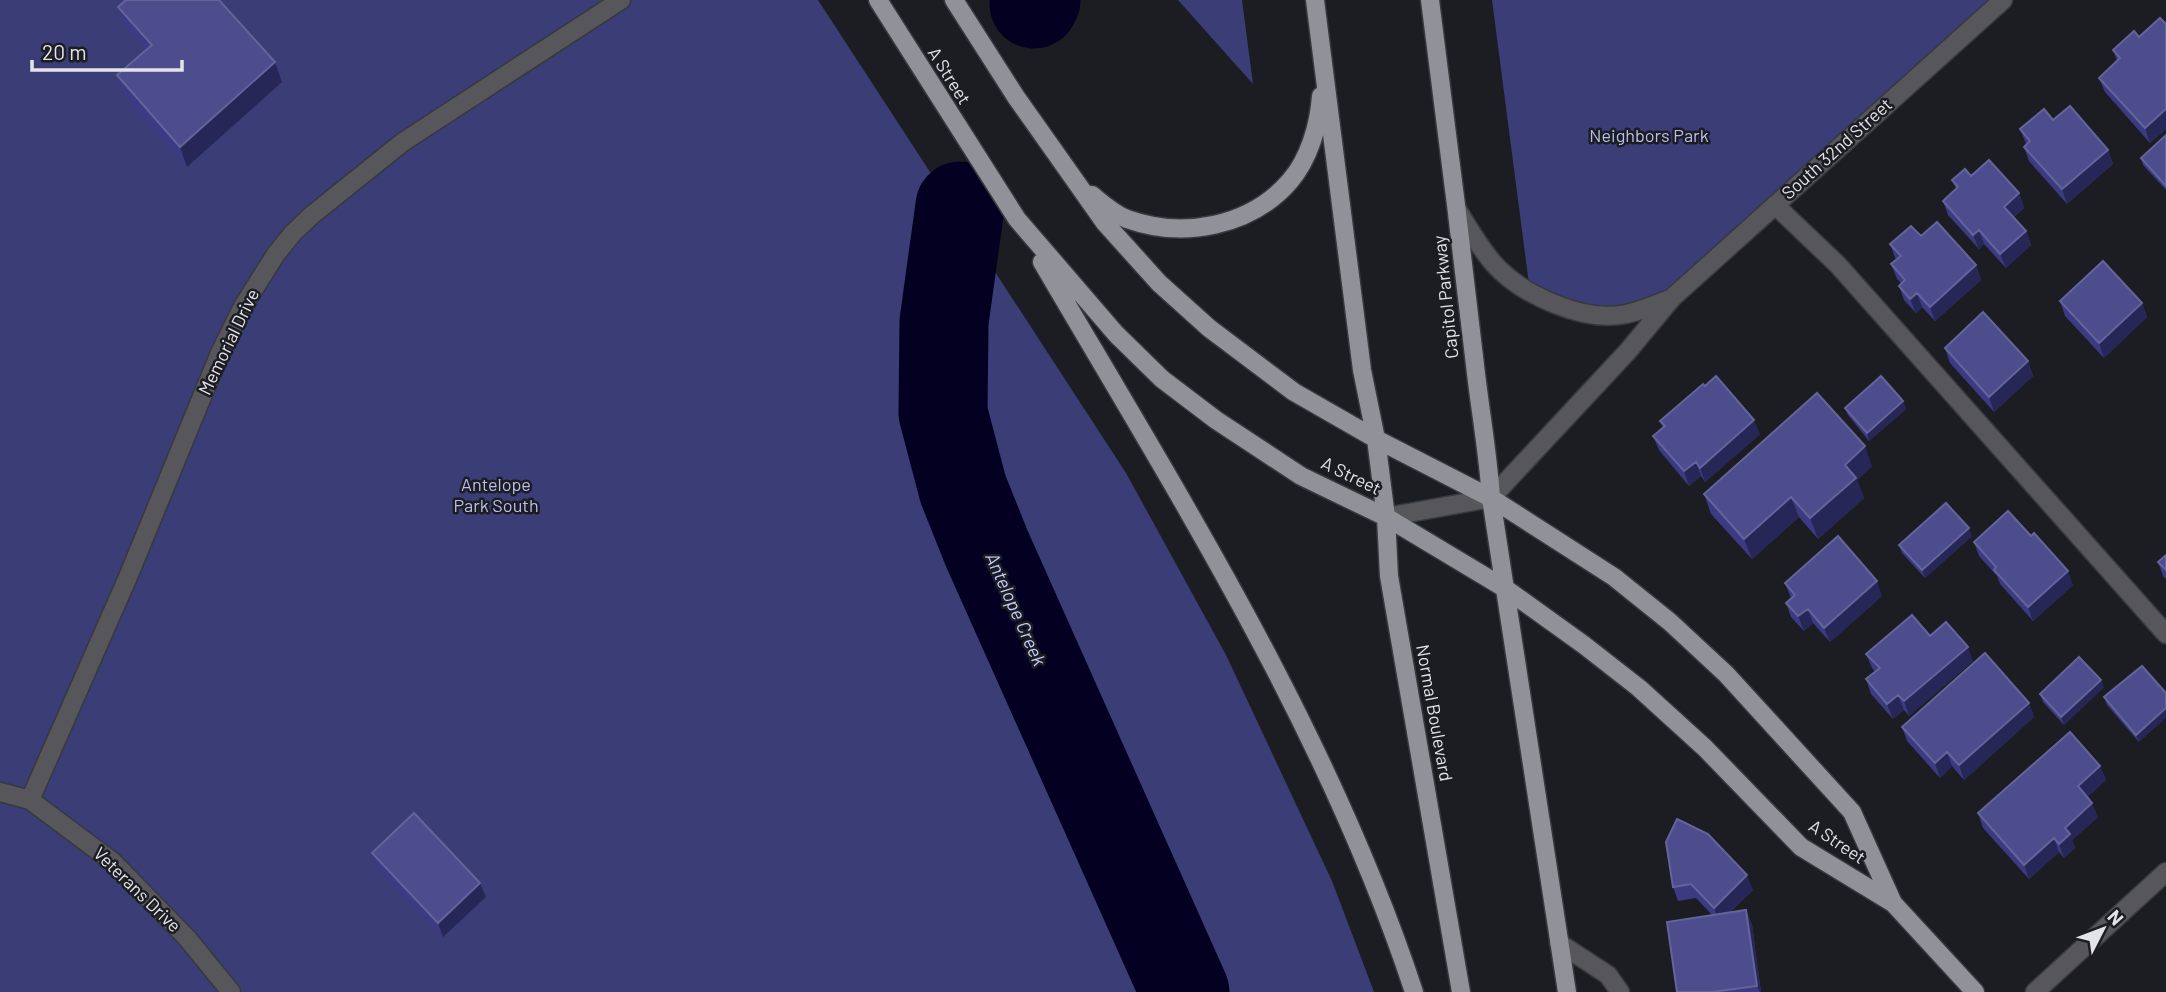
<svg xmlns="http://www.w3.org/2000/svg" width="2166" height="992" viewBox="0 0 2166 992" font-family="Barlow,sans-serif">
<rect width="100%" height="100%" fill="#1c1d23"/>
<path fill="#3a3d76" d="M0,0H818L1126,473L1226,655L1332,881L1374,992H0Z
M1178,0H1242L1253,84Z
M1492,0H2003L1672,298L1625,314L1530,292Z"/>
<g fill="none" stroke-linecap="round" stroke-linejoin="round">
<path stroke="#040021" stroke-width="89" d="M1034,4L1036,0
M960,206L944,322L943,413L963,489L987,549L1185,992"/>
<defs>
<path id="minor" d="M1775,205L1838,265L2166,634
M1458,211C1469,229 1480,248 1494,264C1522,295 1584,323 1626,314C1641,311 1657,304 1672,298
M1386,517L1491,498L1628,351L1672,298L2003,0
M0,792L30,800L128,577L220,353L242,308L276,254L293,233L312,215L403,142L621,0
M30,800L113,862L187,938L231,992
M1559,943L1608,975L1620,992
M2035,992L2166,872"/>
<path id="major" d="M878,0L1017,219L1116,334L1162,379L1216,420L1301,476L1386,517L1506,589L1584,645L1639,688L1705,748L1801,847L1893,903L1975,992
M954,0L1016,97L1105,223L1159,283L1209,328L1294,392L1376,439L1491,498L1614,577L1670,622L1726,674L1852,812L1893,903
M1315,0L1362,370L1376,439L1386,517L1389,576L1461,992
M1430,0C1446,122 1461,243 1475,365C1480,410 1488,453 1491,498L1567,992
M1092,195C1103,204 1114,214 1127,219C1183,239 1250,227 1290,181C1309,159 1319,125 1321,96
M1042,262C1180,498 1328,731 1414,992"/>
</defs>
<use href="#minor" stroke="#38393f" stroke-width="21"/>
<use href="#major" stroke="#38393f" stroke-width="21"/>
<use href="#minor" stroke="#57575b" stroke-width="18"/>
<use href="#major" stroke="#919299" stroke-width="18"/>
</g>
<path fill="#3b3a82" d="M118,7L275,62L282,82L187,167L124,96L117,75L146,50L125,27Z
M2166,24V129L2150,143L2105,92L2099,78L2117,61L2113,50Z
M2053,120L2108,150L2113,164L2067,204L2029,161L2024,147L2026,144L2020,129Z
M2166,135V190L2143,165L2141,158Z
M1971,176L2019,193L2024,208L2014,217L2026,231L2031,245L2006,268L1984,244L1979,249L1948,215L1943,201L1956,189L1952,180Z
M1921,236L1976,265L1981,280L1935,321L1922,307L1916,313L1904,300L1899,286L1901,283L1897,279L1891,264L1896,260L1890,244Z
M2060,301L2142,303L2147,317L2104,358L2065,316Z
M1945,348L2028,361L2033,376L1994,412L1950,363Z
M1903,401L1906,409L1869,441L1848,415L1845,408Z
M1660,421L1760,434L1705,482L1701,476L1689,486L1659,450L1653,436L1663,428Z
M1872,466L1857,480L1864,498L1818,539L1799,517L1752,559L1711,514L1704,494Z
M1972,536L1925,578L1902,553L1899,545Z
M1974,542L2073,585L2033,621L2000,584L1997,576L1979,556Z
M2166,555V579L2163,576L2158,562Z
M1785,583L1882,596L1830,642L1813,623L1804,631L1791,617L1786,603L1791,598Z
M1930,636L1973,661L1909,716L1904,710L1893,719L1871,694L1866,679L1875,672L1872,668L1866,654Z
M2142,666L2139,742L2107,705L2104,697Z
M2104,687L2064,725L2043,702L2040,694Z
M2029,703L2034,717L1964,780L1952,766L1940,778L1907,741L1902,727Z
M2100,766L2106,780L2087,797L2098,817L2072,840L2075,848L2064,858L2059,852L2029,879L1983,828L1978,813Z
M1666,842L1753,890L1729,913L1746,910L1752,925L1761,992H1677L1712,915L1696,898L1678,901L1673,887Z
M372,853L486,897L443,937L377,868Z"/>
<path fill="#272757" d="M275,62L282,82L187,167L180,147Z
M2166,109V129L2150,143L2145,128Z
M2108,150L2113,164L2067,204L2062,189Z
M2019,193L2024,208L2009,221L2004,207Z
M1979,230L1984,244L1979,249L1973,235Z
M2026,231L2031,245L2006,268L2000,254Z
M1976,265L1981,280L1935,321L1930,307Z
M1917,293L1922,307L1916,313L1910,299Z
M2142,303L2147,317L2104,358L2099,343Z
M2028,361L2033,376L1994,412L1989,397Z
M1903,401L1906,409L1869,441L1867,433Z
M1754,420L1760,434L1705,482L1700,468Z
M1865,446L1872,466L1857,480L1864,498L1818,539L1810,518L1845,465Z
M1696,462L1701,476L1689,486L1684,471Z
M1791,497L1799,517L1752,559L1744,539Z
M1969,528L1972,536L1925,578L1922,570Z
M2068,571L2073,585L2033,621L2028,607Z
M1877,581L1882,596L1830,642L1824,628Z
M1808,609L1813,623L1804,631L1798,616Z
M1968,647L1973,661L1909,716L1904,701Z
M2101,680L2104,687L2064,725L2061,717Z
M1898,695L1904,710L1893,719L1887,704Z
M2029,703L2034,717L1964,780L1959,765Z
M2166,708V718L2139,742L2136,735Z
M1947,752L1952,766L1940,778L1935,763Z
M2100,766L2106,780L2083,801L2078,786Z
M2092,803L2098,817L2072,840L2075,848L2064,858L2059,844L2065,828Z
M2054,838L2059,852L2029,879L2024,865Z
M1747,875L1753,890L1719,922L1714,908Z
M480,883L486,897L443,937L438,923Z
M1746,910L1752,925L1761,992H1760L1757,986Z"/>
<path fill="#4d4c8d" stroke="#64649b" stroke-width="2" d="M126,0H219L275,62L180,147L117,75L152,45L118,7Z
M2160,18L2166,24V109L2145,128L2099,78L2120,58L2113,50L2134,31L2139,37Z
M2070,106L2108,150L2062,189L2024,147L2030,141L2020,129L2044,109L2053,120Z
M2166,135V186L2141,158Z
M1989,160L2019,193L2004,207L2026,231L2000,254L1979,230L1973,235L1943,201L1958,187L1952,180L1965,169L1971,176Z
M1937,222L1976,265L1930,307L1917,293L1910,299L1899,286L1905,280L1891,264L1901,256L1890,244L1911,226L1921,236Z
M2103,261L2142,303L2099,343L2060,301Z
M1983,312L2028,361L1989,397L1945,348Z
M1716,376L1754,420L1700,468L1696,462L1684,471L1653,436L1665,426L1660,421L1703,384L1705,386Z
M1881,376L1903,401L1867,433L1845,408Z
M1817,393L1865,446L1845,465L1856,478L1810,518L1791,497L1744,539L1704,494Z
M1946,503L1969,528L1922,570L1899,545Z
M2008,511L2031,536L2034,533L2068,571L2028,607L1994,570L1996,567L1974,542Z
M1838,536L1877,581L1824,628L1808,609L1798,616L1786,603L1795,595L1785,583Z
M2166,555V570L2158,562Z
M1912,615L1930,636L1946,622L1968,647L1904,701L1898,695L1887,704L1866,679L1880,668L1866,654Z
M1985,653L2029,703L1959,765L1947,752L1935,763L1902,727Z
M2079,657L2101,680L2061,717L2040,694Z
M2142,666L2166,693V708L2136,735L2104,697Z
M2070,732L2100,766L2078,786L2092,803L2065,828L2070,834L2059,844L2054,838L2024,865L1978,813Z
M414,813L480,883L438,923L372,853Z
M1677,819L1708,834L1747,875L1714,908L1691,884L1673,887L1666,842Z
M1746,910L1757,986L1712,992H1677L1667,922Z"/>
<g text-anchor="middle" stroke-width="5" stroke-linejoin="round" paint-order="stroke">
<g font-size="18" fill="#e3e3e8" stroke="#1c1d23">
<text transform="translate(949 76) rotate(58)" y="6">A Street</text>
<text transform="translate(1837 149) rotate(-42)" y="6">South 32nd Street</text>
<text transform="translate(1446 297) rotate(-96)" y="6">Capitol Parkway</text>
<text transform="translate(229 342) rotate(-64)" y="6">Memorial Drive</text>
<text transform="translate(1351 476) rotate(26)" y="6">A Street</text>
<text transform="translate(1434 713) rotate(80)" y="6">Normal Boulevard</text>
<text transform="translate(1837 842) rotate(34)" y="6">A Street</text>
<text transform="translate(137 890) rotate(44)" y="6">Veterans Drive</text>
</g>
<g font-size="18" fill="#b9bfec" stroke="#1c1d23">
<text x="1649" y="142">Neighbors Park</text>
<text x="496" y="491">Antelope<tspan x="496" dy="21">Park South</tspan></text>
</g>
<g font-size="19" font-style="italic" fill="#c4cbf8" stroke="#1c1d23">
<text transform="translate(1016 609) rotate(66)" y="7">Antelope Creek</text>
</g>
</g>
<g transform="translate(2103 929) rotate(48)" stroke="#1c1d23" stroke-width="5" paint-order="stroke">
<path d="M0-5L12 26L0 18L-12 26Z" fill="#e3e3e8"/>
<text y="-10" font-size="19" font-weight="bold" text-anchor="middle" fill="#e3e3e8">N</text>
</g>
<path d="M32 60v10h150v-10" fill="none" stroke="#e3e3e8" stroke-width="3.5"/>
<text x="42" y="60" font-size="21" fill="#e3e3e8" stroke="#1c1d23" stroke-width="5" paint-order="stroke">20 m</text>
</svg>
